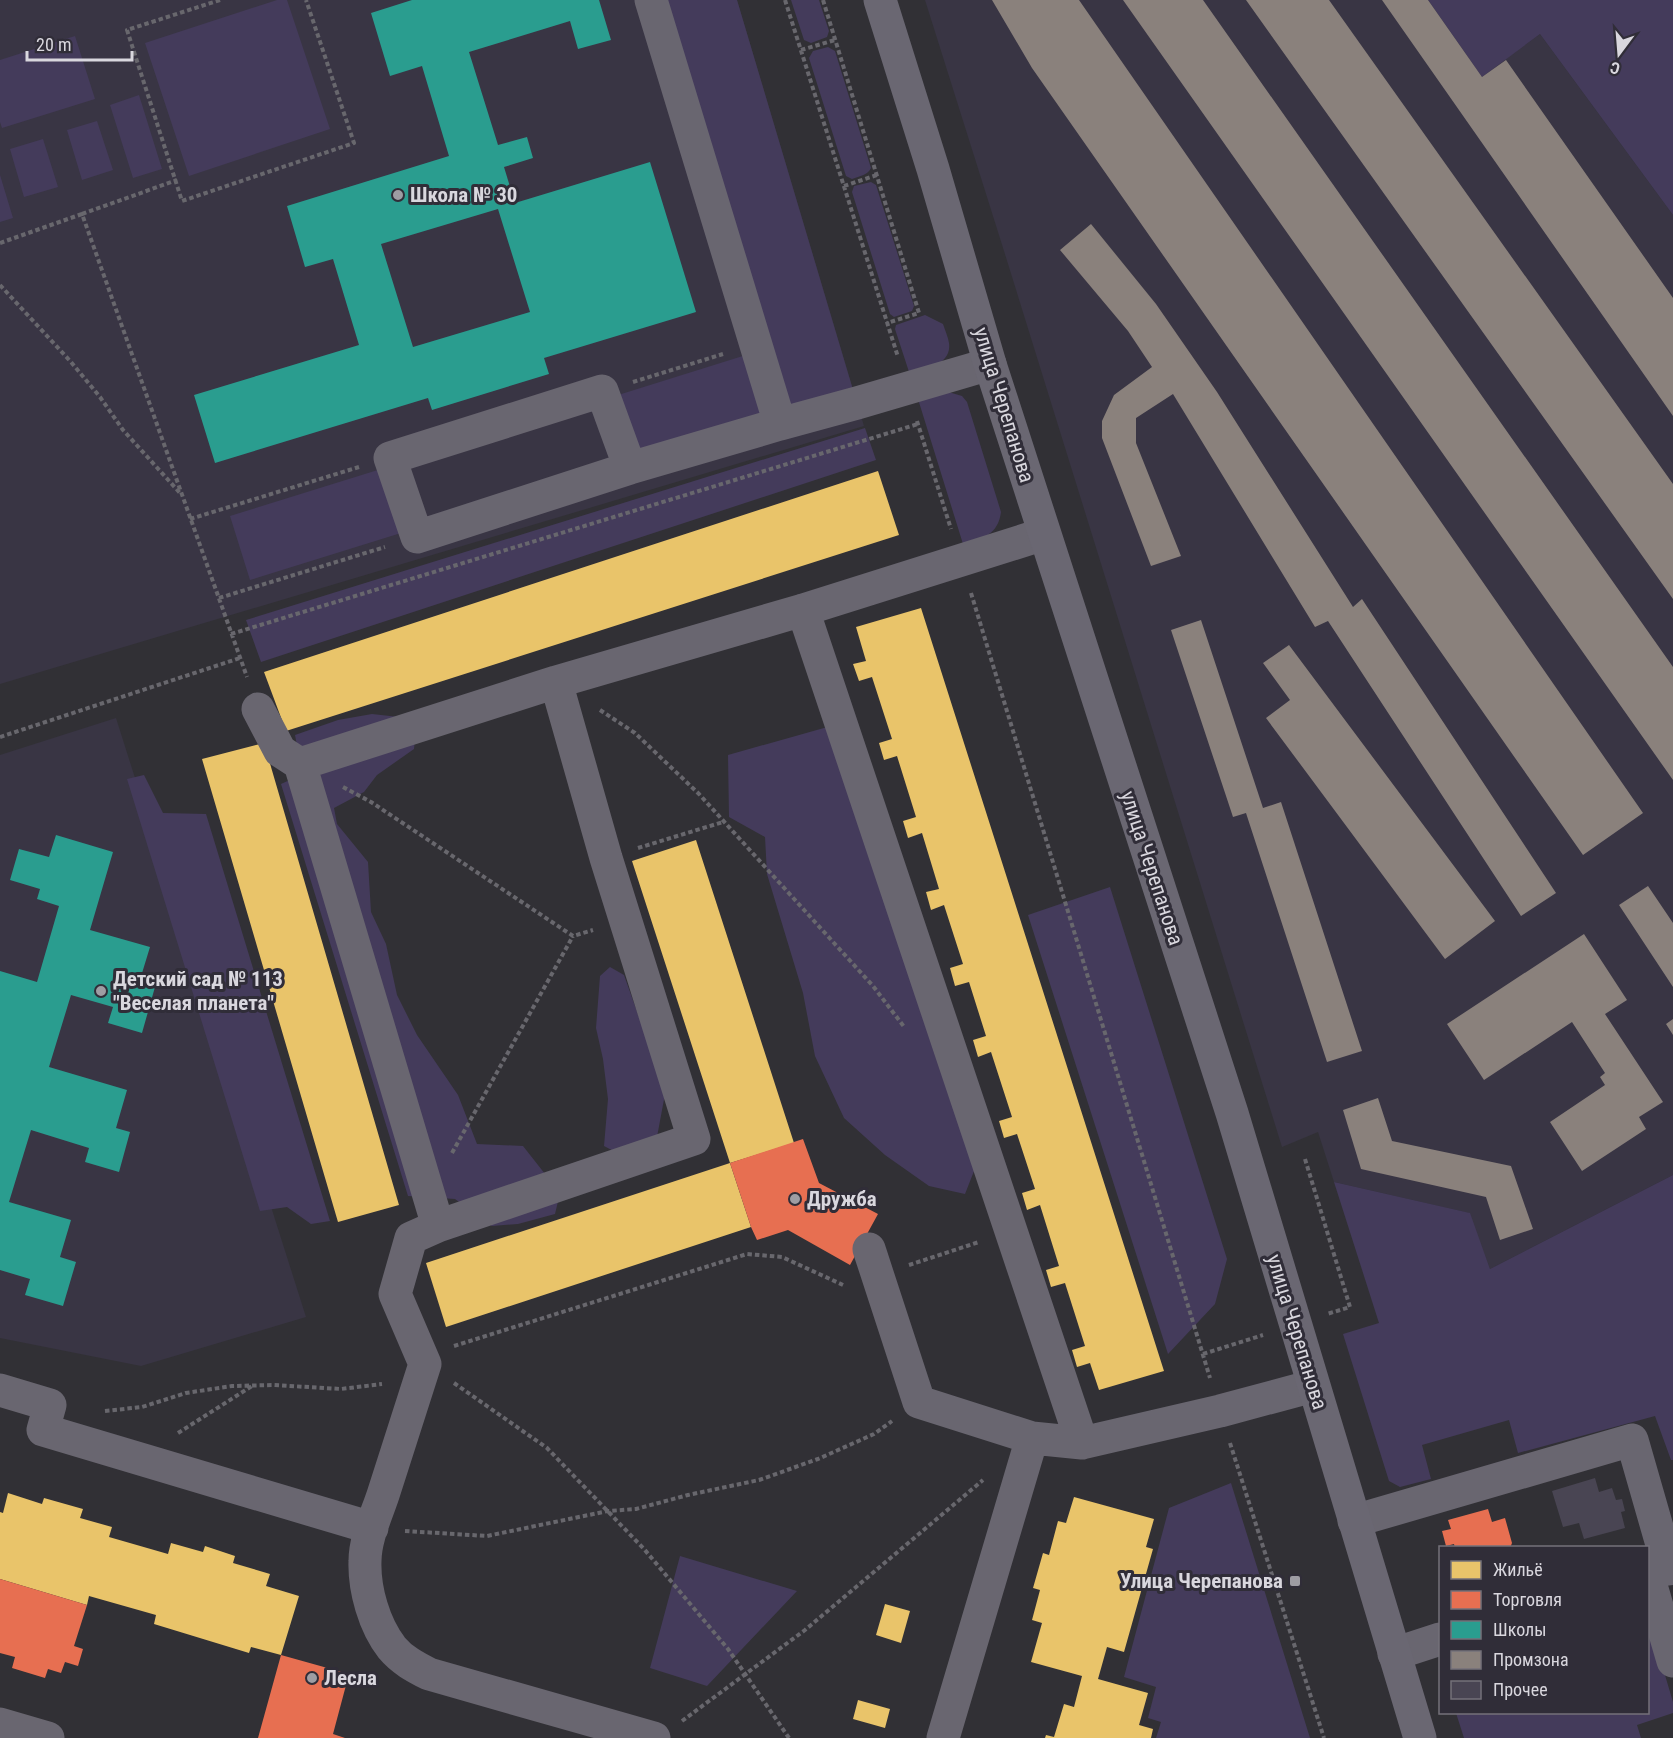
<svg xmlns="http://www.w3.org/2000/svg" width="1673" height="1738" viewBox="0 0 1673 1738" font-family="'Roboto Condensed',sans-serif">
<rect width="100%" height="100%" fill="#313035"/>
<path fill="#393544" d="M0,0H737L864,426L0,684Z
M925,0H1428L1482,76L1540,34L1673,215V1175L1490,1269L1469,1213L1334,1182L1318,1132L1282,1147L1004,251Z
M116,718L306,1317L141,1366L0,1338V755Z"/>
<path fill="#443b5b" d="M277,0H287L330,129L189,176L145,43Z
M658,0H737L853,390L785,411Z
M791,0H819L829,31L827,37L811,43L804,40Z
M1428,0H1673V215L1540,34L1482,77Z
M75,36L95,99L2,128L0,122V60Z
M828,47L835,51L871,168C868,175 860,176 852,179L846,176L809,58L813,51Z
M139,95L162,169L133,178L110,105Z
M97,121L113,170L82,180L67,130Z
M43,139L58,187L24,197L10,149Z
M0,175L13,218L0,222Z
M871,182L876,185L914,306L912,311L894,317L890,314L852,192L854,186Z
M925,315L943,324C945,330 948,337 949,343C952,365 925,369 910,375L895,329L896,325Z
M746,355L765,416L634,457L615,396Z
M945,391L962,396L967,402L1001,512C998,535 983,538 963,544L918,399Z
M865,428L876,460L261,662L246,620Z
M381,469L401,533L250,580L230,516Z
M372,714L417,719L414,749L377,775L364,792L334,808L337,824L368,862L371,912L386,944L397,995L417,1035L458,1095L477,1144L523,1146L560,1193L555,1214L518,1224L492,1226L455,1199L408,1196L281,784L294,778L299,756L295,735L338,720Z
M831,726L976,1166L965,1194L929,1186L885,1155L844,1118L815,1056L803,993L767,874L765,837L729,817L728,755Z
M144,775L163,813L206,814L330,1221L311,1224L287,1207L260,1211L127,779Z
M1110,887L1227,1259L1215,1304L1168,1354L1028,915Z
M610,967L624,975L650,1048L665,1094L657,1137L623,1156L604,1146L608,1099L603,1059L596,1028L600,976Z
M1673,1175V1460H1671L1655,1416L1518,1453L1509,1420L1422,1445L1431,1479L1400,1487L1389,1481L1343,1334L1379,1323L1334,1182L1470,1213L1490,1269Z
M1231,1483L1310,1738H1156L1161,1722L1148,1718L1156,1687L1124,1677L1169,1508Z
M680,1556L797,1591L707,1686L650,1668Z
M1648,1618L1673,1702V1713L1637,1725L1641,1738H1464L1456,1713L1648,1712Z"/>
<path fill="#e9c46a" d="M878,471L899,535L286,731L264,672Z
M921,608L1164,1371L1099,1390L1090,1363L1077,1367L1072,1350L1085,1346L1065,1283L1051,1287L1046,1270L1059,1266L1040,1205L1027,1210L1022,1193L1035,1189L1017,1134L1004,1138L999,1121L1012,1117L991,1052L978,1057L973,1040L986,1036L969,982L955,986L950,968L963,964L944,905L931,910L926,892L939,889L922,833L908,838L903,821L916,817L897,756L884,760L879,743L892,739L872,677L859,681L853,664L866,661L856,627Z
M264,743L399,1205L338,1222L202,759Z
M696,840L794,1143L730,1163L632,861Z
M730,1163L751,1227L446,1327L426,1263Z
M8,1493L42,1504L44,1498L83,1509L80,1518L112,1527L109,1537L168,1554L171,1543L203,1552L205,1546L235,1556L233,1563L270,1574L266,1586L299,1596L281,1655L251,1647L249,1653L154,1624L156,1615L89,1596L87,1605L0,1579V1512L3,1513Z
M1074,1497L1154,1519L1146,1547L1153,1549L1124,1652L1107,1647L1098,1679L1148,1693L1139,1725L1153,1729L1151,1738H1045L1046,1735L1054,1737L1064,1704L1074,1707L1082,1676L1031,1662L1042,1623L1032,1620L1040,1590L1033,1588L1043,1553L1049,1555L1058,1521L1066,1523Z
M885,1604L910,1611L901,1643L876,1635Z
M858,1700L890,1709L885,1728L853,1719Z"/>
<path fill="#e76f51" d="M803,1139L819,1183L878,1214L850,1265L788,1230L757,1240L751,1227L730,1163Z
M1488,1509L1492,1522L1505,1518L1512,1543L1510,1548H1455L1454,1544L1446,1546L1442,1531L1451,1529L1448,1520Z
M0,1579L87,1605L74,1646L83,1649L78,1666L65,1662L61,1673L48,1669L45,1678L12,1668L15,1657L0,1653Z
M281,1655L349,1674L333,1734L345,1738H258Z"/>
<path fill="#2a9d8f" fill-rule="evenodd" d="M412,0H599L611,40L578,49L570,21L469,52L498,145L527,137L533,158L504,167L515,203L650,162L696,312L544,358L549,374L432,410L428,398L215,463L194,395L359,345L333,259L305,267L287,206L449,156L422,66L390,76L371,13ZM498,209L530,312L413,347L381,244Z
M56,835L113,852L90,930L150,947L139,983L155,987L142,1033L108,1023L113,1007L71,995L49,1067L127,1090L116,1128L130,1132L119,1172L85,1162L89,1148L31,1130L9,1202L71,1220L60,1257L76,1262L63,1306L25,1295L30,1279L0,1270V971L37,982L59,906L37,899L40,889L10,880L19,849L49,857Z"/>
<path fill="#8a817c" d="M992,0H1079L1643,813L1583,855L1032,68Z
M1123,0H1203L1673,667V780Z
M1246,0H1329L1673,484V599Z
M1382,0H1428L1482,77L1506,60L1673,298V416Z
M1091,224L1156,304L1217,392L1353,607L1362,599L1556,893L1521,916L1328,621L1315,627L1173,394L1136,418V443L1181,556L1151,566L1102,438V421L1114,395L1152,367L1128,331L1060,250Z
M1201,620L1263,808L1281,802L1362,1051L1327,1062L1246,813L1233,817L1171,630Z
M1289,645L1495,921L1445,959L1266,718L1290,700L1263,663Z
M1648,886L1673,923V987L1619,905Z
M1584,934L1627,1000L1605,1014L1663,1102L1639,1117L1646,1129L1582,1171L1550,1122L1605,1085L1600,1077L1605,1073L1572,1022L1484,1080L1447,1024Z
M1673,1019V1035L1666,1024Z
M1378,1098L1392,1141L1511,1166L1533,1229L1500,1240L1486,1197L1361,1169L1343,1110Z"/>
<path fill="#494553" d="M1595,1478L1599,1492L1612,1488L1616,1500L1622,1499L1625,1511L1621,1512L1625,1528L1584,1539L1579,1523L1563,1527L1552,1491Z"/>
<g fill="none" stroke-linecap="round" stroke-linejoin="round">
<path stroke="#68676d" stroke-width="4" stroke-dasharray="4.5 3" stroke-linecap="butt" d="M220,0L127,30L182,201L354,143L306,0
M785,0L898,357
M823,0L919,313L887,323
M801,50L835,40
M844,186L877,175
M82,214L177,180
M0,243L82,214L247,677
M0,285L71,362L100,397L123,430L180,493
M633,382L723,354
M917,421L951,529
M190,519L359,467
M971,593L1210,1378
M219,598L385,547
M231,634L918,424
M600,710L635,733L699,794L873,986L905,1028
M0,737L240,658
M343,787L371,802L573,936L593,930
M638,848L723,822
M452,1153L573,936
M1305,1159L1350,1307L1327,1314
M909,1265L979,1242
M454,1346L747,1254L782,1257L843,1285
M1203,1354L1263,1335
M454,1383L547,1448L644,1549L728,1649L789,1738
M105,1411L142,1407L186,1393L232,1386L274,1385L341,1389L382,1384
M178,1433L252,1386
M1230,1443L1324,1738
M405,1531L487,1536L608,1511L636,1509L688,1495L759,1480L818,1459L874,1434L892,1421
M682,1721L805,1630L983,1480"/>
<path stroke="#696670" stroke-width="33" d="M651,0L780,424L857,403L990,364
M630,468L602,391L390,458L417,537L630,468L780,424
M803,610L1082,1443
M556,682L606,858L694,1139L438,1226L411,1238L395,1294L425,1364C411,1407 397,1451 383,1495C376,1516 365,1539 365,1561C364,1589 374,1625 392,1648C402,1660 415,1667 429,1674L654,1738
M258,709L280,751L300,764
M438,1226L300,764L556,682L803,610L1044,534
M869,1249L919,1402L1032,1438
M0,1390L50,1405L43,1430L372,1528
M1354,1521L1632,1440L1669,1569
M1648,1575L1673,1661
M1394,1654L1440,1639
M0,1724L48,1738
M943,1738L1032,1438L1082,1443L1220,1411L1313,1386"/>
<path stroke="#6a6772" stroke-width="33" d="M880,0L933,169L990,364L1232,1113L1420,1738"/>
</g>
<g fill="#9e9da3" stroke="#302d38" stroke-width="2">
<circle cx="398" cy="195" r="6"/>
<circle cx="101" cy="991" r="6"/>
<circle cx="795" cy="1199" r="6"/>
<rect x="1289" y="1575" width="12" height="12" rx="3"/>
<circle cx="312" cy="1678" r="6"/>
</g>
<g text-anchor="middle" stroke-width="6" stroke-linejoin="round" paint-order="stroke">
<g font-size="21" font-weight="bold" fill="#d9d7de" stroke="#302d38" text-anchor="start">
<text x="410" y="202">Школа № 30</text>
<text x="113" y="986">Детский сад № 113<tspan x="113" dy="24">"Веселая планета"</tspan></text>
<text x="807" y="1206">Дружба</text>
<text x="1283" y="1588" text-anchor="end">Улица Черепанова</text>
<text x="324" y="1685">Лесла</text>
</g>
<g font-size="21" fill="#d9d7de" stroke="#302d38">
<text transform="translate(1004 405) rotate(73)" y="7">улица Черепанова</text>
<text transform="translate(1152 868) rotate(72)" y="7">улица Черепанова</text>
<text transform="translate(1297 1332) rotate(73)" y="7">улица Черепанова</text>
</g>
</g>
<rect x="1439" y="1546" width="210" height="168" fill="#302d38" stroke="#74717a" stroke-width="1.5"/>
<rect x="1451" y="1561" width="30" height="18" fill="#e9c46a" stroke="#74717a" stroke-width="1.5"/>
<text x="1493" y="1576" font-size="18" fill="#d9d7de">Жильё</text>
<rect x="1451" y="1591" width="30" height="18" fill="#e76f51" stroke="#74717a" stroke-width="1.5"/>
<text x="1493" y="1606" font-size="18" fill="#d9d7de">Торговля</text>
<rect x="1451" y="1621" width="30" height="18" fill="#2a9d8f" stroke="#74717a" stroke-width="1.5"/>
<text x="1493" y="1636" font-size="18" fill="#d9d7de">Школы</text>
<rect x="1451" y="1651" width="30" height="18" fill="#8a817c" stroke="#74717a" stroke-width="1.5"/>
<text x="1493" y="1666" font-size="18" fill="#d9d7de">Промзона</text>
<rect x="1451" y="1681" width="30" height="18" fill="#494553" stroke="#74717a" stroke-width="1.5"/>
<text x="1493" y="1696" font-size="18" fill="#d9d7de">Прочее</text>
<g transform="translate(1619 54) rotate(196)" stroke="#302d38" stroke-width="4.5" paint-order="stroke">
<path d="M0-4.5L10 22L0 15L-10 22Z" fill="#d9d7de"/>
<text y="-9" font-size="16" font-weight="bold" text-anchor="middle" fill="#d9d7de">С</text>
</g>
<path d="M27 51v9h105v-9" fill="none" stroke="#d9d7de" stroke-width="3"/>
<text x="36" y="51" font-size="18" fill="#d9d7de" stroke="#302d38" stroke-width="4.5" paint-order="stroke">20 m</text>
</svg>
